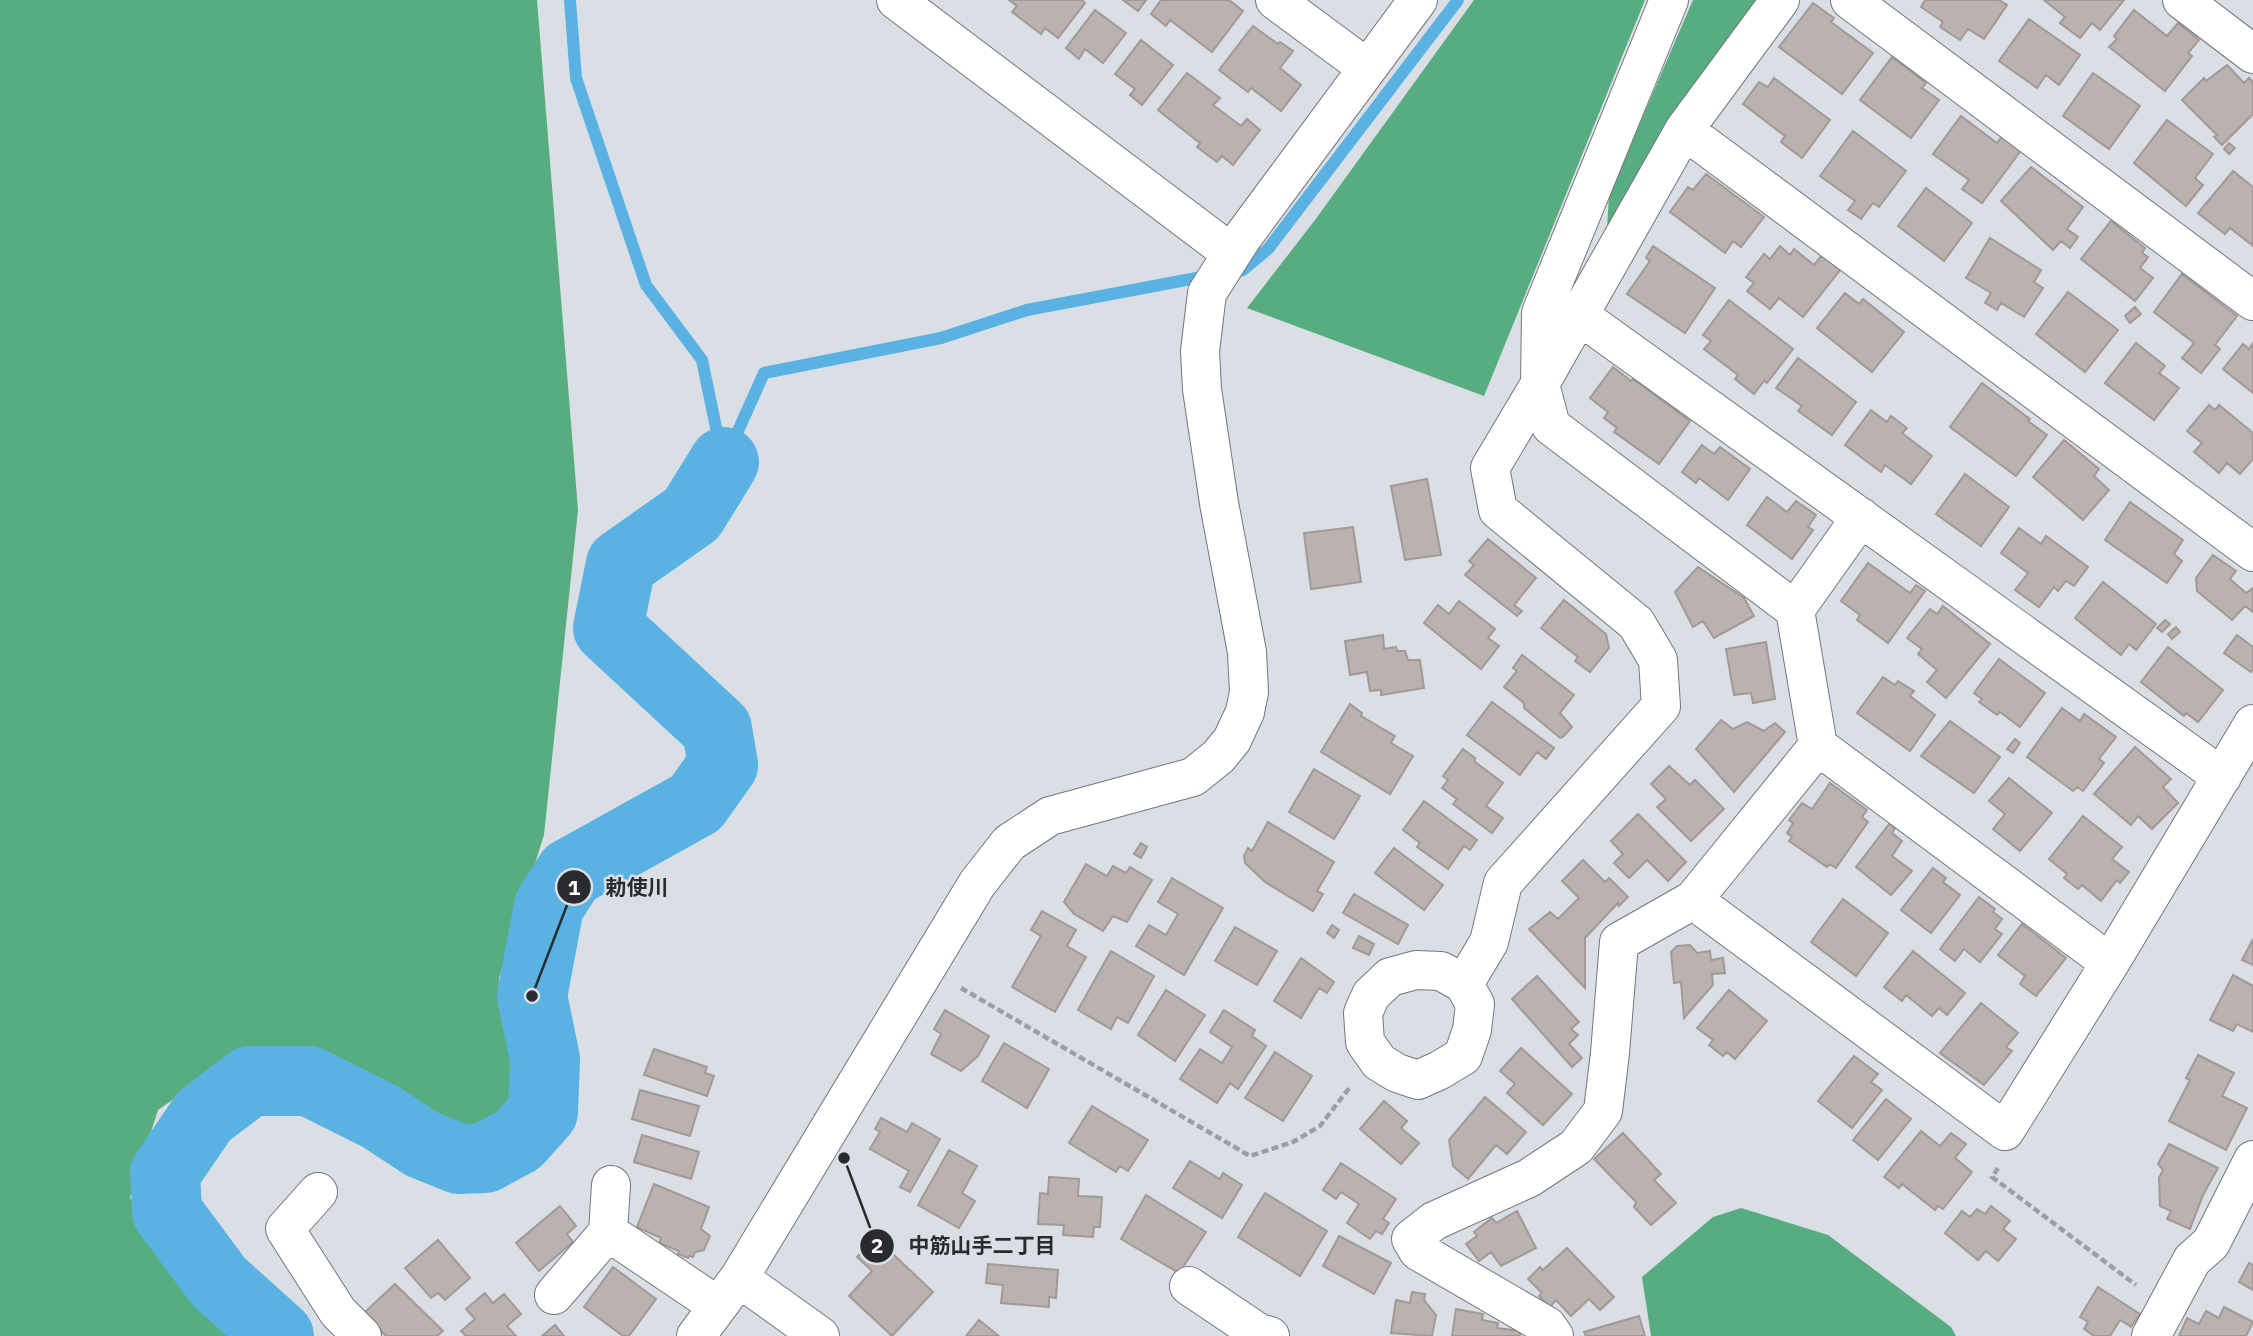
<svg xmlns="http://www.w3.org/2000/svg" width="2253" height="1336" viewBox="0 0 2253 1336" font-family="'IBM Plex Sans','Noto Sans JP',sans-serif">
<rect width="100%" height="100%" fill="#dadfe6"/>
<path fill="#57ad7f" d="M0,0H537L578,510L544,835L499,978L520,1076L514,1114L472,1134L288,1049L235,1056L158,1110L130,1197L168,1267L247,1336H0Z
M1474,0H1645L1484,396L1247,308L1315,220Z
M1693,0H1764L1607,229L1609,195Z
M1741,1208L1828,1235L1951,1327L1956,1336H1651L1642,1277L1713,1217Z"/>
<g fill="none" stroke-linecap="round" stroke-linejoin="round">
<path stroke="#59b2e2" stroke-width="12" d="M570,0L576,78L646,285L702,360L723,461
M1232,272L1243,270L1268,249L1458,0
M724,462L764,373L941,338L1027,310L1207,276"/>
<path stroke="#59b2e2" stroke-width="70" d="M279,1336L219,1282L167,1212L165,1173L204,1116L250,1081H309L381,1117L422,1144L459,1159L485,1158L518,1140L543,1112L545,1059L532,996L549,906L570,873L696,803L723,765L717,729L608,628L621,564L692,514L724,462"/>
</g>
<path fill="#bab2ae" stroke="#a29996" stroke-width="2" d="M1009,0H1082L1085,3L1058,38L1045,28L1041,34L1012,12L1017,6Z
M1123,0H1146L1138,11Z
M1161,0H1229L1243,11L1212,52L1170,20L1166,26L1151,14Z
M1925,0H1999L2007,5L1984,39L1968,29L1960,40L1940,27L1943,22L1921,7Z
M2044,0H2124L2100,30L2092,23L2080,38L2060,23L2065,17Z
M1813,3L1834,18L1831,22L1873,53L1842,94L1779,47Z
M1095,10L1126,33L1103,63L1085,49L1079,59L1066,48Z
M2134,10L2167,36L2178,23L2199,40L2188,53L2192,56L2165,91L2109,47L2117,39L2114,36Z
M2029,19L2080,55L2059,85L2046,75L2037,88L1999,61Z
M1253,26L1278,44L1280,42L1293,51L1280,68L1301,85L1281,111L1251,88L1248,92L1219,70Z
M1141,40L1173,65L1142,105L1130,95L1135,89L1115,74Z
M1892,57L1926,83L1922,88L1939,100L1911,138L1860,100Z
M2227,65L2244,83L2249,78L2253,82V114L2222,145L2214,137L2217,135L2182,100L2204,78L2206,81Z
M1187,73L1220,98L1213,105L1241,126L1247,119L1260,130L1233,165L1222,156L1217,162L1197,147L1200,143L1158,110Z
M2093,73L2140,106L2109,149L2063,116Z
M1774,78L1830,120L1802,158L1781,142L1785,136L1743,104L1759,82L1768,87Z
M1961,116L1997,143L2003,135L2022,149L1982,203L1962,189L1969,180L1933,154Z
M2167,120L2213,154L2195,178L2203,185L2186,206L2134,163Z
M1853,131L1906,171L1879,207L1873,203L1861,219L1848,210L1855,201L1820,176Z
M2229,143L2235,148L2229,154L2224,149Z
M2031,167L2083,207L2067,229L2078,237L2070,248L2061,241L2053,250L2001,201Z
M2233,171L2253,187V246L2230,228L2225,234L2198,213Z
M1706,174L1764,217L1741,247L1733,241L1725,253L1670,212L1688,187L1693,190Z
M1926,188L1972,223L1944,261L1898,226Z
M2111,221L2145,248L2142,253L2148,257L2140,268L2153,278L2135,301L2081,259Z
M1990,238L2041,270L2034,282L2043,288L2024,317L2001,303L1997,310L1985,303L1991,293L1966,278Z
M1653,246L1715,288L1685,333L1627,294L1650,261L1646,258Z
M1780,246L1790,255L1794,249L1814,265L1823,254L1841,269L1803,317L1779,298L1770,309L1747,291L1754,283L1746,277L1764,254L1770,259Z
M2182,274L2237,316L2215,345L2220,349L2201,373L2182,358L2194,343L2154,312Z
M2068,292L2118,330L2085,372L2036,334Z
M1845,293L1859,304L1863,299L1904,332L1872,372L1817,328Z
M1729,300L1793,349L1767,383L1764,381L1754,394L1735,379L1738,375L1704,349L1711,341L1703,335Z
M2135,307L2141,314L2130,323L2125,316Z
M2136,343L2165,366L2159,373L2179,388L2154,420L2105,383Z
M2253,343V393L2223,369L2243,344L2249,349Z
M1798,358L1856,402L1832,435L1798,411L1802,406L1776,388Z
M1613,367L1631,381L1633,379L1690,421L1659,464L1614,432L1617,428L1604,418L1608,412L1590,398Z
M1982,383L2030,419L2028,421L2047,435L2016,476L1950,427Z
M2209,405L2215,410L2219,405L2253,433V459L2240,474L2227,463L2219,473L2194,452L2202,443L2187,431Z
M1871,410L1887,422L1891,416L1907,428L1902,433L1932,456L1911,484L1885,465L1881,472L1845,445Z
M2064,440L2099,469L2094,476L2109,490L2083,520L2033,477Z
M1702,445L1714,454L1720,447L1750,469L1728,500L1699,478L1696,483L1682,472Z
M1965,474L2009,507L1981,546L1936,514Z
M1427,479L1441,555L1405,560L1391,486Z
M1767,497L1787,512L1796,501L1816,515L1808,527L1813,530L1792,559L1747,525Z
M2130,502L2183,540L2174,554L2182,561L2167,583L2105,540Z
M1353,527L1361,582L1311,589L1304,533Z
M2019,528L2041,544L2046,536L2088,567L2074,586L2066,581L2058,591L2054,587L2039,607L2015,590L2028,573L2001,553Z
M1488,539L1536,578L1514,605L1522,611L1517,616L1465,575L1474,565L1469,561Z
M2213,555L2236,571L2230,579L2246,593L2253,588V612L2245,606L2232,620L2197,591L2196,578Z
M1868,563L1910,593L1916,585L1925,591L1888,643L1857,620L1860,615L1841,601Z
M1698,567L1744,598L1754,616L1714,638L1703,621L1693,627L1675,592Z
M2103,582L2156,624L2136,650L2129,644L2121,655L2075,618Z
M1564,600L1606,634L1609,648L1590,672L1575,661L1578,657L1541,628Z
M1459,601L1495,629L1488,638L1499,646L1481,669L1424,623L1438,605L1449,614Z
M1943,606L1990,644L1946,698L1927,682L1937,670L1918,654L1922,649L1907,638L1930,609L1937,614Z
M2165,620L2170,624L2162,632L2157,628Z
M2176,627L2180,632L2172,639L2168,634Z
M1383,635L1384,649L1396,647L1397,651H1405L1408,660H1420L1424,688L1381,695V690L1370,691L1367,672L1350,675L1345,641Z
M2237,635L2253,647V669L2251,672L2224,653Z
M1766,642L1775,699L1753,703L1751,693L1734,695L1726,649Z
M2168,647L2223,690L2198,722L2186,713L2184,716L2141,682Z
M1522,655L1574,695L1560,713L1572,727L1563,737L1560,738L1524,708V703L1504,687L1517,671L1513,668Z
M1999,659L2045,693L2020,727L2000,712L1997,715L1979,702L1982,699L1974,693Z
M1883,677L1895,685L1898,681L1914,691L1910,696L1935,715L1910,751L1857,713Z
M1492,702L1554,748L1546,759L1537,752L1520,775L1467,735Z
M1350,704L1362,713L1361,716L1395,736L1391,743L1413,756L1390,794L1321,752Z
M2062,708L2080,721L2084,714L2116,737L2099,759L2104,763L2083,791L2077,787L2073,791L2027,757Z
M1721,720L1733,729L1747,722L1764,731L1775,723L1785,732L1734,792L1696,749Z
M1950,721L2000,757L1974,793L1921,756Z
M2015,739L2020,743L2013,753L2007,749Z
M2135,747L2171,779L2163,787L2178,803L2152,829L2138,816L2131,825L2094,794Z
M1463,749L1475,758V762L1503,783L1486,806L1503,818L1492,833L1453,804L1457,799L1442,788L1448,780L1443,776Z
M1669,766L1690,785L1695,780L1724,809L1691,841L1657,807L1666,799L1651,784Z
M1314,769L1360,796L1334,839L1289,812Z
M2009,778L2052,813L2020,851L1993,829L2005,814L1989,801Z
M1830,783L1867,810L1862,817L1868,822L1836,868L1829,864L1827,867L1789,841L1792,837L1787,833L1793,823L1789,820L1802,803L1812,809Z
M1424,801L1477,840L1470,850L1464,846L1448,869L1417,847L1420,843L1403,830Z
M1638,814L1686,862L1668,881L1647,860L1629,878L1614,863L1623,854L1611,841Z
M2083,816L2122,847L2112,859L2129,872L2120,883L2117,880L2101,901L2082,885L2078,889L2064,878L2067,874L2049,859Z
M1268,822L1334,862L1317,891L1323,894L1313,911L1265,882L1245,863L1244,856L1248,848L1252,851Z
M1889,824L1895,828L1892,833L1902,841L1892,856L1912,871L1891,895L1856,867Z
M1141,843L1147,847L1141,858L1134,854Z
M1394,848L1443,885L1424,910L1375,873Z
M1583,860L1605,882L1609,878L1628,897L1619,906L1618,903L1585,938V988L1529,929L1550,912L1558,919L1579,898L1562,881Z
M1086,864L1107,876L1113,866L1126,873L1130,867L1152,880L1127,922L1113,916L1103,931L1074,914L1064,902Z
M1933,868L1946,878L1943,882L1960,895L1931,933L1901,910Z
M1172,878L1223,908L1184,975L1136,946L1149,925L1166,935L1178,914L1158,902Z
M1354,894L1408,925L1398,944L1343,913Z
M1979,897L1995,909L1993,912L2002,919L1995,929L2002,934L1980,962L1964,949L1955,961L1940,949Z
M1843,899L1888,933L1856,976L1811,942Z
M1042,911L1076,930L1067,946L1086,957L1055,1012L1012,987L1041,936L1031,930Z
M2022,924L2066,958L2036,996L2020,984L2025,976L1998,955Z
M1332,925L1339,930L1334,938L1327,933Z
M1235,927L1277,951L1257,985L1215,961Z
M1359,936L1374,944L1369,955L1353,948Z
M2253,939V965L2242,960Z
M1690,945L1697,953L1710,951L1711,960L1723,958L1725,973L1712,974L1713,985L1684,1018L1681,982L1674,983L1671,952L1677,946Z
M1111,951L1154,976L1128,1023L1117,1017L1111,1029L1078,1010Z
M1913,951L1965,993L1947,1015L1939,1008L1932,1016L1906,995L1902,1001L1884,987Z
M1301,958L1334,982L1327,993L1319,988L1301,1018L1274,1001Z
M2233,975L2253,986V1032L2237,1024L2233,1031L2210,1020Z
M1537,976L1579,1022L1571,1029L1578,1035L1569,1044L1582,1058L1572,1067L1512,999Z
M1166,990L1205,1015L1175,1061L1138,1035Z
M1729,990L1767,1021L1735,1059L1727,1052L1723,1056L1709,1045L1713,1040L1697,1028Z
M1981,1003L2018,1033L2006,1047L2012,1051L1984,1085L1940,1053Z
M945,1010L989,1036L978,1056L961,1071L931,1054L941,1034L934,1029Z
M1224,1010L1255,1030L1252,1036L1266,1046L1238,1089L1230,1083L1217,1103L1180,1079L1200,1049L1222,1063L1232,1047L1210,1032Z
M1004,1043L1049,1069L1027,1108L982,1081Z
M1521,1048L1572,1094L1543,1125L1507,1093L1515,1084L1500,1071Z
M654,1049L707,1067L705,1073L714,1076L707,1096L644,1075Z
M1275,1052L1312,1076L1283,1121L1245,1098Z
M2198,1055L2234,1073L2222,1096L2247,1108L2226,1150L2169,1121L2190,1080L2186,1078Z
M1854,1056L1878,1074L1871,1082L1882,1090L1852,1128L1818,1101Z
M640,1090L699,1106L690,1136L632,1119Z
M1485,1097L1526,1132L1507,1154L1496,1145L1468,1179L1453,1166L1449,1140Z
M1886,1099L1911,1119L1878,1160L1853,1140Z
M1384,1101L1407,1121L1401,1128L1419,1143L1401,1164L1360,1129Z
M1092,1106L1148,1140L1128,1171L1120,1166L1116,1172L1069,1143Z
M881,1118L907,1132L912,1123L940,1139L910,1192L900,1187L909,1171L870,1149L880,1132L875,1129Z
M1921,1131L1940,1146L1951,1133L1966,1144L1955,1158L1972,1172L1943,1209L1938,1206L1935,1210L1902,1184L1899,1188L1884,1177Z
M1623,1133L1661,1174L1654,1180L1676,1203L1651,1225L1634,1207L1636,1202L1594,1159Z
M642,1135L699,1152L691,1179L634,1162Z
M2169,1144L2218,1168L2203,1195L2190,1229L2167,1219L2171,1211L2160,1206L2159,1178L2163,1170L2158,1164Z
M949,1150L977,1166L962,1193L975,1201L959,1228L918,1205Z
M1190,1161L1220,1179L1223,1173L1242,1185L1222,1218L1173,1188Z
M1341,1163L1396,1199L1383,1219L1389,1223L1382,1234L1376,1231L1370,1239L1347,1223L1359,1204L1341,1192L1336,1199L1323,1190Z
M1049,1177L1079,1179L1078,1196L1102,1197L1100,1227H1094L1093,1237L1063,1235L1064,1225L1038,1224L1040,1193L1048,1194Z
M654,1184L709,1207L701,1229L710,1236L704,1250L695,1252L693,1257L689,1256L688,1258L678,1254L679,1251L659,1243L661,1238L637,1227Z
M1265,1193L1327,1231L1300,1276L1238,1237Z
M1146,1195L1206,1232L1179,1273L1121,1239Z
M560,1206L576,1226L567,1234L573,1242L539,1271L516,1243Z
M1991,1206L2010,1221L2003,1229L2016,1239L1998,1261L1986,1251L1978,1260L1945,1233L1962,1211L1970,1217L1977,1209L1985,1214Z
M1517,1211L1536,1248L1501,1266L1491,1252L1479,1261L1466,1244L1477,1236L1474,1232L1492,1218L1496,1223Z
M1339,1236L1391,1263L1374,1294L1323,1266Z
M875,1237L933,1292L892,1336L849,1296L872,1271L857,1257Z
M438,1240L470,1278L445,1300L438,1293L431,1298L405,1268Z
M1567,1248L1614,1297L1600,1310L1589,1299L1571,1316L1556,1300L1550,1307L1539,1296L1542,1293L1528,1279L1540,1267L1543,1270Z
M2249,1263L2253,1265V1290L2239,1282Z
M988,1264L1058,1270L1056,1298L1049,1297V1307L1001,1303L1003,1285L986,1283Z
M613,1267L656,1299L629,1336H623L584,1307Z
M395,1284L443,1331L437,1336H386L364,1313Z
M2098,1287L2140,1314L2131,1327L2120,1320L2110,1336H2094L2084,1329L2088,1322L2080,1317Z
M1412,1292L1425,1294L1424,1300L1436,1315L1432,1336L1391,1333L1396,1300L1410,1303Z
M485,1293L493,1303L504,1294L521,1314L507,1326L516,1336H466L461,1331L475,1319L466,1309Z
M2224,1307L2253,1322L2246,1336H2179L2187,1318L2199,1324L2206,1311L2219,1318Z
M1456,1309L1483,1314L1482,1320L1498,1323L1497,1328L1520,1331V1336H1452Z
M1639,1316L1645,1336H1586L1584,1332Z
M979,1320L999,1336H966Z
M555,1325L564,1336H542Z"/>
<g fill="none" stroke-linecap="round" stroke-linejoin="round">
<defs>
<path id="minor" d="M896,0L1231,253
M1275,0L1367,68
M1780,0L1684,130L1540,384L1551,426L1795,610
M1850,0L2253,301
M2182,0L2253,54
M1684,130L2253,552
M1580,316L2222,777
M1861,517L1795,610L1818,746L1693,900L2005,1131L2110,963L2253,724
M1818,746L2110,963
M1416,970L1441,971L1464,984L1475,1004L1472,1030L1463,1056L1440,1070L1418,1080L1397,1073L1379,1062L1365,1042L1363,1013L1371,995L1390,977Z
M1464,984L1489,942L1503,883L1661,706L1658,660L1636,623L1498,510L1490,468L1540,384L1541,313L1669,0
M318,1192L285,1229L338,1312L362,1336
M608,1232L718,1306
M739,1278L820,1336
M1189,1286L1259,1333L1270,1336
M554,1295L608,1232L611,1185
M696,1336L739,1278L977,884L1009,843L1050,816L1193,777L1218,757L1232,740L1245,712L1249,692L1247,652L1219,503L1202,389L1200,351L1207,293L1242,238L1418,0
M1554,1336L1547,1326L1418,1251L1411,1239L1434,1221L1529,1178L1576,1147L1603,1111L1610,1053L1619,942L1693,900
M2151,1336L2192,1260L2211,1243L2253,1160"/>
</defs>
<use href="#minor" stroke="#73767d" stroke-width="40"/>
<path stroke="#9b9fa5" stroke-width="4.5" stroke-dasharray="7 3.5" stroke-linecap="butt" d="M961,988L1250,1156L1293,1142L1320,1126L1350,1087
M1998,1168L1992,1177L2136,1285"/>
<use href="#minor" stroke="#fff" stroke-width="38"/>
</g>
<path fill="none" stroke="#292b2e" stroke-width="2.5" d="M532 996L574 887M844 1158L877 1246"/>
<g fill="#292b2e" stroke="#dadfe6" stroke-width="2.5">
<circle cx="532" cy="996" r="7"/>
<circle cx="844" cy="1158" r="7"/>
<circle cx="574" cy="887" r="18"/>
<circle cx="877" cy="1246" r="18"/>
</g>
<g font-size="21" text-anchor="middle" font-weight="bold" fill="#fff">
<text x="574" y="895">1</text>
<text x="877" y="1253">2</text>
</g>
<g font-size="21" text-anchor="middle" font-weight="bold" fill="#292b2e" stroke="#dadfe6" stroke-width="5" stroke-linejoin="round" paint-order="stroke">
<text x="637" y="895">勅使川</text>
<text x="982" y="1253">中筋山手二丁目</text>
</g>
</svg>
